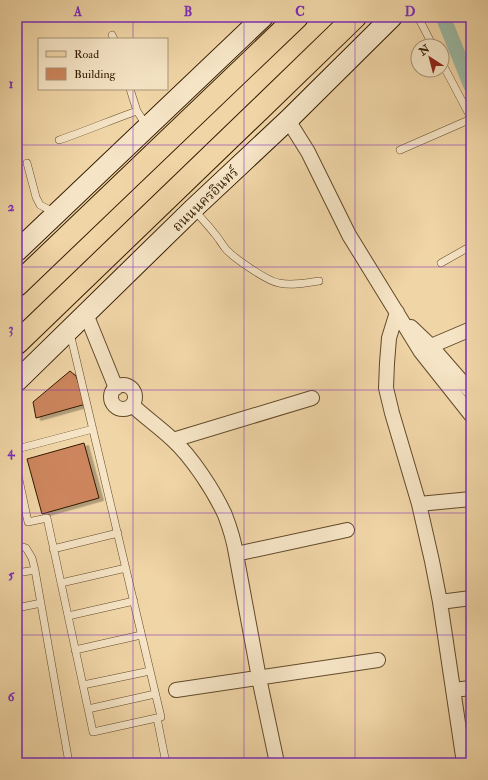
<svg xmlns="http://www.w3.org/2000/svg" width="488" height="780" viewBox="0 0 488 780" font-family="'IM FELL Double Pica','Noto Serif Thai',serif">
<defs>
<filter id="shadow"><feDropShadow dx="4.5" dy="2.5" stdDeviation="0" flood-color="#0004"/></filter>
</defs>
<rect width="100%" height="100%" fill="#f0d5a6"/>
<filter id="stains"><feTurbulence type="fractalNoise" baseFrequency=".005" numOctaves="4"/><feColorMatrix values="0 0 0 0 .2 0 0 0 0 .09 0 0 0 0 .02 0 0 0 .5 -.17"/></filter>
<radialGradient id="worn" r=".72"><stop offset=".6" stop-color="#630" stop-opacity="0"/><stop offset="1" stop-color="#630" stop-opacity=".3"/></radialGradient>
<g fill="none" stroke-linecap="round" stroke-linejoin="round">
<path stroke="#9bb9a4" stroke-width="15" d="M443,17L471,86"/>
</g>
<path fill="#cc855c" stroke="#321b00" filter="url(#shadow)" d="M70,371L76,376L86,404L36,418L33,402Z
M84,443L99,498L42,514L27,459Z"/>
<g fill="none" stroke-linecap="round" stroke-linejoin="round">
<defs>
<path id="lane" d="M418,17L433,46
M112,35L114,39
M442,63L471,118
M130,89L137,111L146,125
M59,140C86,131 111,120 137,111
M400,150L471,119
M27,163L36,197L40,205L54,212
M194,210C200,217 208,225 214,233C218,237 221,243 225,248C232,257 267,281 279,283C292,286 306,283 319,281
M441,263L471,246
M17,449L93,429
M17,470L28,522L47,518L93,732L161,717L70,333
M17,545L26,548L32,558L35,570L69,763
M53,549L118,533
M17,573L35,570
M61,583L126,568
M17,608L41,603
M68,616L134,601
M75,650L141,635
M83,685L150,671
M88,709L155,694
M157,718L166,763"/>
<path id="street" d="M288,120L308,152L349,235L421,352L471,415
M397,312L389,338L387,363L386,388L392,413L419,504L432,561L440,602L464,763
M86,314L116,388
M411,327L431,346L471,392
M424,350L431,346L471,329
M111 397a12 12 0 1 1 24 0a12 12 0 1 1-24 0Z
M132,405C145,417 159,427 172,439C192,457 214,491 225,515C230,528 234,541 236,554L259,678L277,763
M173,440L312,398
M419,504L471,499
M236,554L347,530
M440,602L471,598
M176,690L378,660
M453,690L471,688"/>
<path id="secondary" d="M17,251L263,17
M17,381L193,209L288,120L392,17"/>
<path id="primary" d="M17,285L297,17
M17,343L260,109L355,17"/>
</defs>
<use href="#lane" stroke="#624a2a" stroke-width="8"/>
<use href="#street" stroke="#624a2a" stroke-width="16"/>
<use href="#secondary" stroke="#321b00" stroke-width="22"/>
<use href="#primary" stroke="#321b00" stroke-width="24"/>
<use href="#lane" stroke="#f5e4c5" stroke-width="7"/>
<use href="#street" stroke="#f5e4c5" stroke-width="14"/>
<use href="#secondary" stroke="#f5e4c5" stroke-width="20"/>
<use href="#primary" stroke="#f0d5a6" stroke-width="22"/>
</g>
<path fill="none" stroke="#7b2cbf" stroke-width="1" stroke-opacity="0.55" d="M133,17V39M244,17V763M355,17V763M133,89V763M17,145H471M17,267H471M17,390H471M17,513H471M17,635H471"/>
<g text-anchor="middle" stroke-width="4" stroke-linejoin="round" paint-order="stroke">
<g font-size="14" fill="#321b00" stroke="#f5e4c5">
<text transform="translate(205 199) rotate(-44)" y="5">ถนนนครอินทร์</text>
</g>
</g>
<rect width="488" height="780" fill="none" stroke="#f0d5a6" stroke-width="44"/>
<rect x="38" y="38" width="130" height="52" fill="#f5e4c5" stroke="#a79476"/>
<rect x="46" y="51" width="20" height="6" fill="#f0d5a6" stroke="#a79476"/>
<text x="74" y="58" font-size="12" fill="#321b00">Road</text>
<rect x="46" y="68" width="20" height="12" fill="#cc855c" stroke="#a79476"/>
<text x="74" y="78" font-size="12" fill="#321b00">Building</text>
<g transform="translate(430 58) rotate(324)"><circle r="19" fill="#f5e4c5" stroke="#a79476"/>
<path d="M0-3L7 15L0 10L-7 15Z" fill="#8f2418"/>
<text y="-6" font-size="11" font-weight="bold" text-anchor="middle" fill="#321b00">N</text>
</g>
<rect x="22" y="22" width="444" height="736" fill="none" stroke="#7b2cbf" stroke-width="1.5"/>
<g font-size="13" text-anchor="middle" font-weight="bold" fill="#7b2cbf">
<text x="78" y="16">A</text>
<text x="188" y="16">B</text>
<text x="300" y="16">C</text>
<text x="410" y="16">D</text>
<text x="11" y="88">1</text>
<text x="11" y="211">2</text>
<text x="11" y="333">3</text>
<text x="11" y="456">4</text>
<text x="11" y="579">5</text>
<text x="11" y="701">6</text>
</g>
<rect width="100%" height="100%" filter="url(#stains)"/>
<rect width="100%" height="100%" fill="url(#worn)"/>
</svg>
